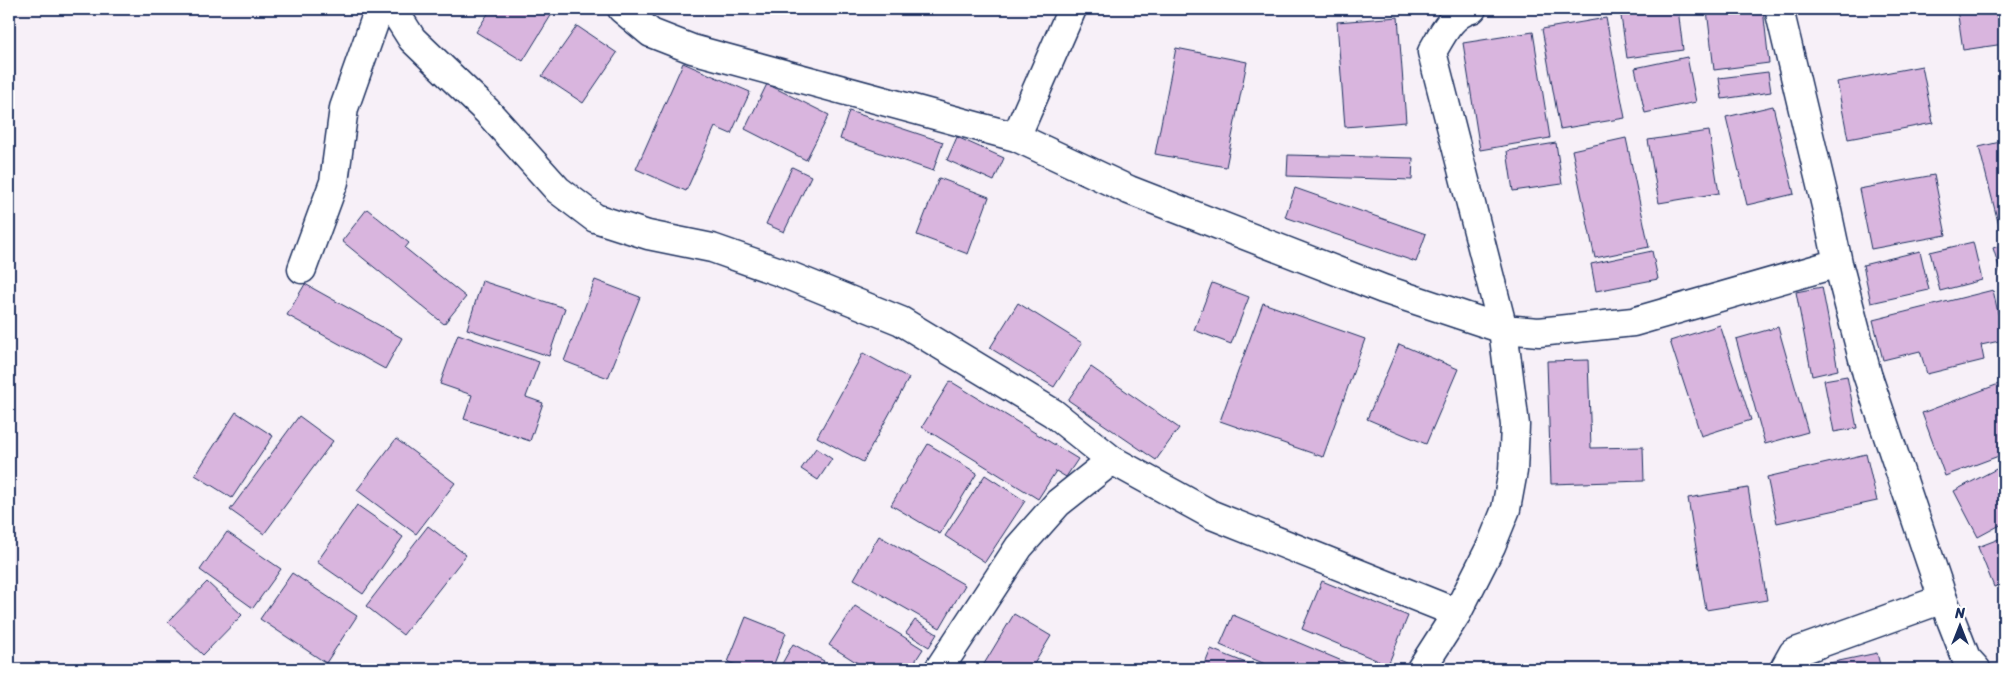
<svg xmlns="http://www.w3.org/2000/svg" width="2013" height="678" viewBox="0 0 2013 678" font-family="Sriracha,sans-serif">
<rect width="100%" height="100%" fill="#f7f0f8"/>
<filter id="ink" filterUnits="userSpaceOnUse"><feTurbulence type="fractalNoise" baseFrequency=".02" numOctaves="2"/><feDisplacementMap in="SourceGraphic" scale="10" xChannelSelector="R" yChannelSelector="G"/><feConvolveMatrix kernelMatrix="1 2 1 2 8 2 1 2 1" color-interpolation-filters="sRGB"/></filter>
<g filter="url(#ink)">
<path fill="#d9b5de" stroke="#1b2f5e" d="M491,9H555L523,61L476,32Z
M1620,9H1678L1683,50L1627,58Z
M1721,9H1763L1769,63L1714,70L1707,10Z
M1957,9H2002L2004,44L1963,50Z
M1398,17L1406,122L1345,127L1337,22Z
M1606,18L1625,118L1560,129L1542,29Z
M577,26L617,53L583,103L542,76Z
M1533,32L1550,138L1480,150L1463,43Z
M1176,48L1247,62L1226,167L1155,154Z
M1687,57L1696,102L1645,113L1635,68Z
M683,63L750,92L731,134L715,127L686,191L636,169Z
M1922,66L1933,123L1848,139L1837,82Z
M1768,72L1771,92L1722,99L1719,78Z
M767,84L829,115L806,160L745,129Z
M1773,106L1794,194L1747,205L1726,117Z
M849,111L943,142L933,171L840,139Z
M1709,131L1719,193L1659,203L1648,140Z
M957,137L1004,158L994,181L947,160Z
M1626,138L1649,247L1595,258L1572,150Z
M2004,141V229L2000,230L1979,147Z
M1556,143L1562,184L1513,191L1507,151Z
M1288,155L1413,158L1412,180L1287,176Z
M792,167L811,176L784,232L766,224Z
M1934,175L1946,235L1871,249L1859,189Z
M939,178L989,197L968,254L917,235Z
M1295,188L1426,234L1416,262L1285,217Z
M367,209L409,243L405,248L466,297L444,324L342,241Z
M1973,242L1982,280L1940,291L1930,252Z
M2004,244V282L1993,248Z
M1652,251L1658,279L1596,291L1591,264Z
M1920,251L1929,290L1871,303L1863,265Z
M595,280L640,297L608,378L564,361Z
M482,281L565,308L549,356L467,329Z
M1212,283L1249,297L1231,344L1194,330Z
M305,284L402,338L385,369L287,315Z
M1822,287L1838,370L1812,376L1796,292Z
M1993,290L2004,340L1981,345L1984,360L1927,374L1920,351L1883,360L1873,320Z
M1018,303L1082,343L1054,387L990,348Z
M1263,303L1365,339L1323,457L1220,421Z
M1720,325L1751,420L1701,436L1670,341Z
M1778,327L1808,432L1765,444L1736,339Z
M458,334L539,362L526,397L543,403L530,441L464,419L472,395L440,384Z
M1399,344L1458,369L1426,444L1367,419Z
M863,353L909,378L863,462L817,437Z
M1588,360L1591,448L1643,447L1644,481L1551,484L1547,361Z
M1091,367L1179,428L1156,460L1068,400Z
M1847,376L1857,428L1834,432L1824,380Z
M950,381L1078,459L1066,477L1056,471L1038,499L922,427Z
M2004,382V454L1945,476L1922,413Z
M236,412L273,436L232,498L195,475Z
M299,416L333,441L264,534L230,510Z
M396,439L455,483L416,534L357,490Z
M928,444L977,473L940,534L891,505Z
M816,448L832,459L818,480L801,469Z
M1866,454L1877,501L1777,523L1767,477Z
M2004,465V523L1978,537L1954,491Z
M985,475L1025,501L985,562L945,536Z
M1748,488L1767,600L1706,610L1688,498Z
M357,505L403,537L363,594L317,562Z
M428,526L466,555L403,635L366,606Z
M227,532L281,569L253,608L200,570Z
M879,536L965,585L940,628L854,579Z
M2004,537V583L1994,587L1978,547Z
M292,573L357,616L326,663L260,619Z
M1322,581L1408,616L1388,665L1302,629Z
M207,582L242,615L203,655L168,622Z
M855,606L923,649L910,669H867L829,645Z
M1014,614L1051,636L1031,669H981Z
M1233,615L1361,669H1277L1220,645Z
M746,617L786,633L772,669H746L728,662Z
M915,620L937,634L929,647L906,633Z
M793,644L824,661L820,669H779Z
M1211,649L1261,669H1203Z
M1877,653L1881,669H1821L1820,665Z"/>
<g fill="none" stroke-linecap="round" stroke-linejoin="round">
<defs>
<path id="street" d="M393,9L412,39L487,111L558,190L595,218L648,235L712,248L780,272L901,321L1053,413L1112,460L1058,503L1019,547L939,669
M622,9L651,33L692,49L1016,137L1129,190L1383,289L1503,329L1539,332L1633,322L1838,263
M1779,9L1826,206L1838,263L1867,374L1943,599L1966,658L1976,669
M1016,137L1072,9
M302,269L334,182L344,108L379,9
M1112,460L1212,515L1457,613
M1421,669L1457,613L1491,546L1506,509L1513,471L1515,425L1503,329L1432,52C1442,35 1451,14 1472,9
M1784,669L1793,653L1943,599"/>
</defs>
<use href="#street" stroke="#1b2f5e" stroke-width="31"/>
<use href="#street" stroke="#fff" stroke-width="28"/>
</g>
</g>
<rect width="2013" height="678" fill="none" stroke="#fff" stroke-width="30"/>
<rect x="15" y="15" width="1983" height="648" fill="none" stroke="#1b2f5e" stroke-width="2" filter="url(#ink)"/>
<g transform="translate(1960 626)" stroke="#ffffff" stroke-width="4" paint-order="stroke">
<path d="M0-4L9 19L0 12L-9 19Z" fill="#1b2f5e"/>
<text y="-8" font-size="14" font-weight="bold" text-anchor="middle" fill="#1b2f5e">N</text>
</g>
</svg>
